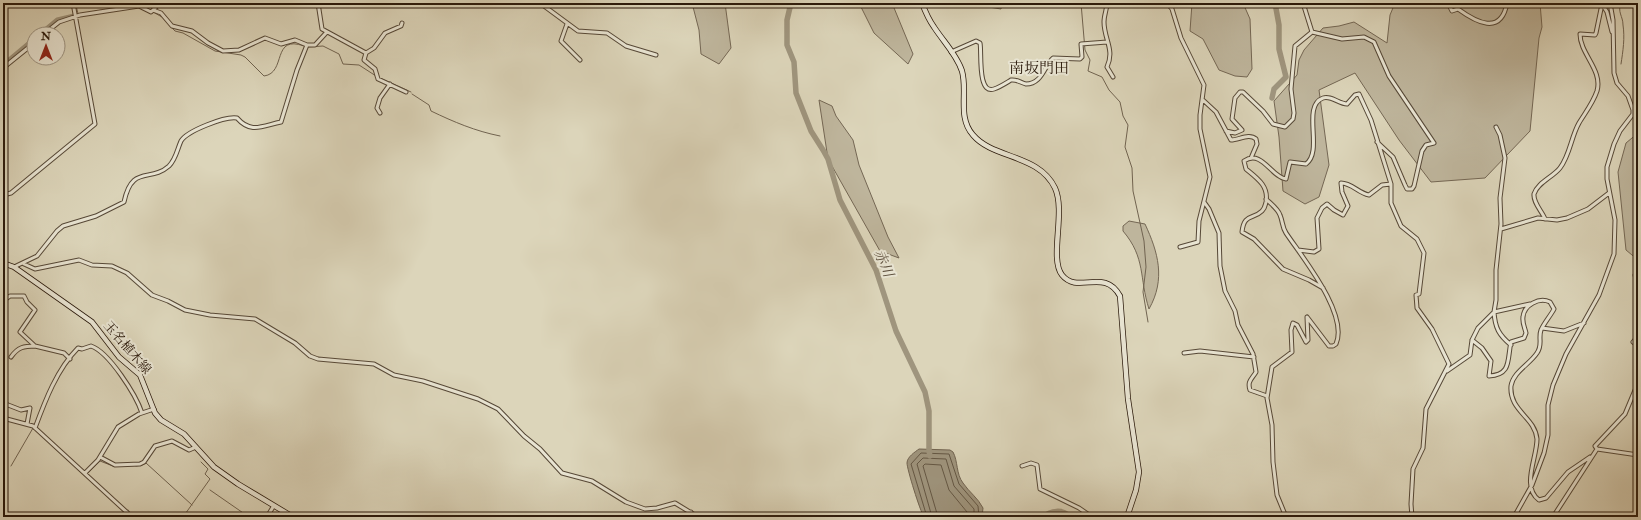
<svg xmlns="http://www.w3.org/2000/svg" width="1641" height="520" viewBox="0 0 1641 520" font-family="'IM FELL Double Pica','Noto Serif JP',serif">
<rect width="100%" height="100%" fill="#dcd5ba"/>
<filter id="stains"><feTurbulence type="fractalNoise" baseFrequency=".005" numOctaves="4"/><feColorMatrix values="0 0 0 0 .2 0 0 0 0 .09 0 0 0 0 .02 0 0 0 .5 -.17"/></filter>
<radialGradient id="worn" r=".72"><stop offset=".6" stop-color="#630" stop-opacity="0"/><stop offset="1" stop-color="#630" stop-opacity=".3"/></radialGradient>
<path fill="#beb59c" stroke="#746754" d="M692,3H725L731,48L719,64L701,54L699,30Z
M859,3H892L913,54L908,64L874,33Z
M965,3H1002L1001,9Z
M1192,3H1243L1250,19L1252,69L1247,77L1235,76L1219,70L1203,39L1190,31Z
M1395,3H1540L1542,27L1539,38L1530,131L1485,178L1431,182L1399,140L1355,73L1319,90L1329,165L1319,197L1305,204L1283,191L1279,137L1274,101L1297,75L1299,60L1304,50L1323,28L1339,26L1354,22L1387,43L1390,15Z
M1638,26V78L1634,65Z
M819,100L832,106L836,116L853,140L859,165L888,237L899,258L880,251L828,159Z
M1638,133V260L1626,250L1618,172L1626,143Z
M1129,221L1145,224C1158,252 1166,279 1149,309C1139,278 1146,258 1123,231V226Z"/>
<path fill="#9f957e" stroke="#706350" d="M919,449L950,450L953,452C958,461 956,474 963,483C969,492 978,498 983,508L982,517H924C920,511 907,469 907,463C907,457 915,452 919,449Z"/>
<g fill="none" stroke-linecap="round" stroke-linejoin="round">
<path stroke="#645744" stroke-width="1" d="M927,517L911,464L921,453L949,454L959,484L978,506L979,517
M932,517L917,464L923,458L946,459L954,486L974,509V517
M938,517L923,466L925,464L941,465L949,490L967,512L968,517"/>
<path stroke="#706350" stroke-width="1" d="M1081,3L1085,50L1090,60L1088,71L1102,77L1109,90L1120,102L1123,116L1128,125L1125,147L1132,168L1133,191L1144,241L1146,267L1143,292L1148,322
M95,11L137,5
M153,12L162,17L175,31L183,33L215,51L241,55L245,57L264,76C287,73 271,34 304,46
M78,14L76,5L83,3
M308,47L323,46L339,54L343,64L359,65L376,76
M1621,64C1623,51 1625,38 1623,25C1623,16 1617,12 1621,3
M382,79L411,92
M412,94L429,105L431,111C454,122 475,131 500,136
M11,466L33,428L124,512
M116,466H125
M136,466L142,465L146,463L192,505
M88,473L100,461L113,466
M210,490L249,517
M126,514L130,517
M183,517L210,479L205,474L208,469L201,462"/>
<path stroke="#9f957e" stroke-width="3" d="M39,34L57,19L78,14
M3,64L34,38"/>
<path stroke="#9f957e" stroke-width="5.5" d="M791,3L787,20V45L794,62L796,93L811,131L823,150L828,159L840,200L876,270L896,331L925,392L929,411V451L930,456
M1272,98L1274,89L1286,77L1279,49V25L1275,3
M1042,517C1051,511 1062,508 1070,517"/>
<defs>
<path id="street" d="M318,3L322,29L366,53L364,60L375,69L378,79L406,92
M540,3L578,31L607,33L626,46L656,55
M1107,3C1107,9 1104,15 1104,22C1104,39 1115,50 1107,67L1113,77
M1167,3L1172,9L1181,38L1204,85L1200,115V129L1210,177L1199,221L1198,242L1180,247
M1303,3L1312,32
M1448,3L1452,11L1458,9C1476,22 1501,36 1507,3
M3,5L9,3
M153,10L161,13L172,26L192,31L208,43L223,51L239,50L265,38L281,44L295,40L307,45H315L326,33
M567,24L561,41L580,60
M1312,32L1342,39L1364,37L1374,42L1389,76L1434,143L1426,145L1422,151L1414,186L1412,189H1407L1405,185L1393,157L1377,142
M44,34L59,22L80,15L139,6L151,12L160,3
M951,52L976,41L980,43C982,51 977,95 994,89C1000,87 1006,83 1011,80C1017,79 1021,83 1026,84C1042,84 1044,66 1053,58L1080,59L1082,57L1081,44L1107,42
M366,53L374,48L385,33L401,26L402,23
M3,68L34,43
M1203,100L1216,112L1231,140C1239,140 1249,133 1256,139L1257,144L1251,158
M380,113L377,108L380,98L390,84
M1226,131L1235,133L1242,130L1232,119L1235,98L1240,92H1243L1263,111L1273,124L1285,127L1293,119L1294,113L1291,89L1295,46L1312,32
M3,195L11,193L95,124L73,3
M1266,199C1271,204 1278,209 1280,215C1283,222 1282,227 1286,233C1302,257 1349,314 1336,344L1333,346H1329L1307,317L1308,340L1306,342L1297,325L1293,323L1291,330L1292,352L1272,367L1267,398L1272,425L1273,462L1277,495L1286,517
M1204,202L1209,209L1219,233L1220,266L1225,291L1235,311L1238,325L1253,354L1256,372C1252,379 1247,381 1250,390L1267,396
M1545,219C1542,211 1533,203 1534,194C1537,183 1553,177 1560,168C1570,155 1571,137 1579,123C1585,113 1593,103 1597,91C1603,70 1580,54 1580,34L1595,35L1596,33L1602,4L1607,12L1612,32
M1501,229L1538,218L1557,220L1567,218L1588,209L1609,193
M1298,250L1314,252L1319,249L1317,218L1322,208L1327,204L1334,210L1343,215L1348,206L1342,192L1341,183C1352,183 1358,193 1369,195L1382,185L1391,184
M24,264L35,269L79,260L92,265L112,266L127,273L152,295L168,301L185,310L210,315L255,319L295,343L310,356L318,359L374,364L394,375L423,381L478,399L498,409L524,436L540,449L562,473L592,481L626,502L645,509L657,508L675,503L698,517
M14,267L37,256L57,231L63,226L96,216L124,202C132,164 150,183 169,166C176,159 177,150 181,141C187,131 225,116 237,118C251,134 262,126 281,122L297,70L307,45
M1638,269L1635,275L1638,288
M1323,288L1309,280L1283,269L1254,239L1242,232C1244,213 1253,220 1262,211C1265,208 1265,206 1266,202C1269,186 1257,178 1246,169L1244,161C1262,149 1271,177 1286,179L1290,162L1306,164C1324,151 1301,106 1323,98C1331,95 1339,104 1347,104L1355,95L1359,94L1371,120L1391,184V203L1401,226L1417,239L1424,253L1419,294L1416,295L1417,308L1432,329L1449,364L1426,409L1423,448L1413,469L1411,504L1412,517
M3,301L10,296H24L27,302L35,310L20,332L35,346L64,353L70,359
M1542,328L1564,331L1584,323
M1638,336L1633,342L1638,346
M1472,340L1482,348L1491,361L1489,376C1512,375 1507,359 1511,342L1524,338L1526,333C1525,328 1522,323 1523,317C1524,305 1539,297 1550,302L1554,309C1551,315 1544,323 1541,330C1538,338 1543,345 1537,353C1530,364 1513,372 1511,386C1509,411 1535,417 1537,439C1537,458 1521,487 1539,500L1546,498L1568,472L1590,457
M1511,345C1499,335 1495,328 1494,312L1530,304
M1184,353L1200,351L1254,357
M11,357C18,347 24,346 35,346
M1447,371L1470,355L1472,340L1478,328L1494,312L1496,300V270L1501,224L1500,198L1505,158L1500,135L1496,127
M3,403L21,410L30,408L27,424
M3,418L33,426L132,517
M35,428C45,401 57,369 78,348L82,349L91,346C109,352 136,395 142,413
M1597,449L1638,455
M100,457L115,465L140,464L144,462L155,446L172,441L189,450L196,447
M1022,466L1031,463L1037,465L1040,489L1079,508L1092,517
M85,473L98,460L118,427L139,414L154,409
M691,512L693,517
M121,517L127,512
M267,517L273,507
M1514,517L1532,485L1544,453L1548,435V405L1553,385L1566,354L1599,295L1614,254L1615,220L1607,179V167L1614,144L1620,131L1633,114V110L1628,96L1617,83L1614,73L1613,20L1610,3
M1553,517L1597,449L1595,446L1625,414L1638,383"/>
<path id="secondary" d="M922,3C925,11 929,20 934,27C943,41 957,55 962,71C968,92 957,117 973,135C993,159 1039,154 1055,188C1066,212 1049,258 1062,275C1078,295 1104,267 1120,296L1128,399L1139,472L1136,490L1127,517
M3,263L14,267L92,322L119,357L140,375L155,413L161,420L184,434L214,467L238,484L293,517"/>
</defs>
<use href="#street" stroke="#564837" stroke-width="5"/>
<use href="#secondary" stroke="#2a190b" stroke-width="6"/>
<use href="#street" stroke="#e8e4d2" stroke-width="3"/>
<use href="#secondary" stroke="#e8e4d2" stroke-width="4.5"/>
</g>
<g text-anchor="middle" stroke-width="4" stroke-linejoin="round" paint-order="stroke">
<g font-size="13" fill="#2a190b" stroke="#e8e4d2">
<text transform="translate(128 347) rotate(49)" y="5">玉名植木線</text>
</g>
<g font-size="14" font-style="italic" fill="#594b39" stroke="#e8e4d2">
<text transform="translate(884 263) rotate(67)" y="5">赤川</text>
</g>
<g font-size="15" fill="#2a190b" stroke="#e8e4d2">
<text x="1039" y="73">南坂門田</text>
</g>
</g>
<rect width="1641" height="520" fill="none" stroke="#dcd5ba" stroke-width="16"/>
<rect x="4" y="4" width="1633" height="512" fill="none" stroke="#2a190b" stroke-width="2"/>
<rect x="8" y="8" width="1625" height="504" fill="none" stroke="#2a190b"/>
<g transform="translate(46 46)"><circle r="19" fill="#e8e4d2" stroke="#9c9382"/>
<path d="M0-3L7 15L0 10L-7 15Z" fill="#8f2418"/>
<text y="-6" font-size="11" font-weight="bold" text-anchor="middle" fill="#2a190b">N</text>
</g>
<rect width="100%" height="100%" filter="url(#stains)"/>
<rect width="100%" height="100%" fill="url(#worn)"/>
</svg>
